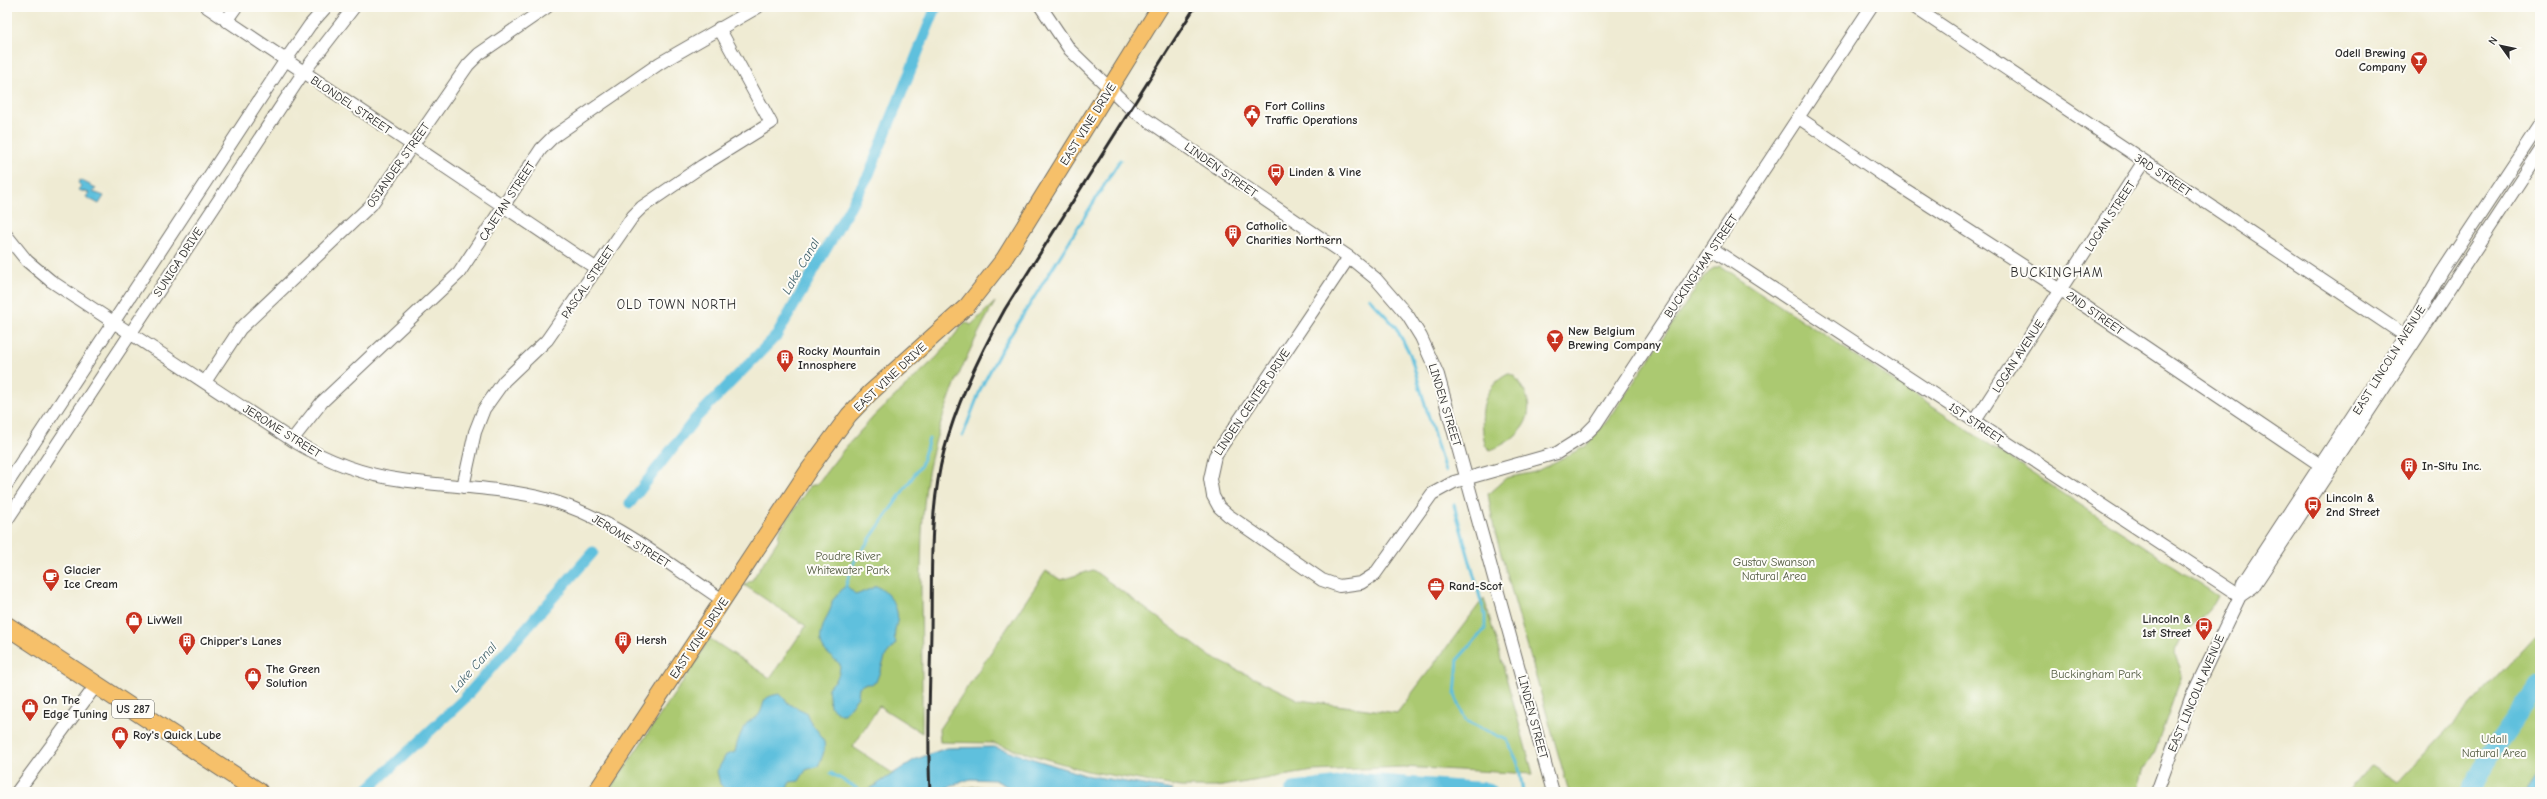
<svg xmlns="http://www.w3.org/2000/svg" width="2547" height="799" viewBox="0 0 2547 799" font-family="'Comic Neue',sans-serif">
<rect width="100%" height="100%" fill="#fdfcf7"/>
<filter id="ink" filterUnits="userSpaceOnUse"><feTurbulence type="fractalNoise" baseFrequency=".025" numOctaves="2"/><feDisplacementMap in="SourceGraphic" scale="8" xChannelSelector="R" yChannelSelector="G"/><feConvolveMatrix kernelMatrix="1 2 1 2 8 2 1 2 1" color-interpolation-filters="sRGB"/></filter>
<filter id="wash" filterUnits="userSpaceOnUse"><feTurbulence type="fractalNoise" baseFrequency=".012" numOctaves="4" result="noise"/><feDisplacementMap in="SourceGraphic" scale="16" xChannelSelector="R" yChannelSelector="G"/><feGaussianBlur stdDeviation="0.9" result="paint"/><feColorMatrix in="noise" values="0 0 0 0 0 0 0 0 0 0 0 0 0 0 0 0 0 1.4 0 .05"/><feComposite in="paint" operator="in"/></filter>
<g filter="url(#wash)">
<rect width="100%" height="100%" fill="#efebd3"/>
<path fill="#abc971" stroke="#6b7a4e" d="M1720,266L2218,596C2209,618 2183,626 2176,647C2172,660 2184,666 2181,678L2155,751L2144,768L2137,792H1569L1494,529L1488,494L1506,478L1535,472L1586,446L1612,415L1700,282L1712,269Z
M995,302C965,356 940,412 928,473C921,515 921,558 921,600C922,644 922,689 922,733L879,706L853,747L906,782L911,792H608L698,659L709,638L770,678L806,626L744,585L752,580L778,540L779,532L810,486L817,484L845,448L875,415L938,356L965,322L971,325Z
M1508,374C1515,374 1518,381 1521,386C1541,415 1519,440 1490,450L1485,445C1480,418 1479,389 1508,374Z
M1093,570L1211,657L1299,700L1397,713L1484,598L1533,774L1403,767L1313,771L1216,787H1181L1087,771L992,743L940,742L939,729L1046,571L1061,580Z
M2540,631V792H2348L2372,765L2398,782Z
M977,786L1000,792H945Z"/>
<path fill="#5fc0dd" stroke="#457684" d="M80,180L96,188L93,192L104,196L99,204L86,197L89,193L78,190L81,186L78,183Z
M846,585L856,595L877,586C886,592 895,601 897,612C900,623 891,630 896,643L886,655L876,682L871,684H864L859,687L858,697L844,714H840L830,706L828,687C837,681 840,675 840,664C823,650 815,645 825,621C828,613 832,609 832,601Z
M780,694L789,704L806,712C814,736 835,734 818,766L806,770L799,781L790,782L785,792H728L720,784L717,771L726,755L735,752C737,742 741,731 747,723C750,720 755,719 758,716C767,704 758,697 780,694Z
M994,747L1085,775L1173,790L1172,792H1025L1012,789L995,780L970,779L935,792H865L914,760L946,748Z
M2536,774L2540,775V792H2524Z"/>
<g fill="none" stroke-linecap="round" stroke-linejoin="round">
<path stroke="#5fc0dd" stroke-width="3" d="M1369,298L1395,326L1410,354L1445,471
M963,435L981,388L1000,352L1120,160
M1454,505L1485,615V629L1458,659L1455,695L1466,721L1507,740L1518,763L1523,792
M846,585L854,562L921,465L929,439
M831,773L863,792"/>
<path stroke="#5fc0dd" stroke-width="11" d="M630,503L695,419L777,335L869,174L936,7
M365,792L463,700L593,552"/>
<path stroke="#5fc0dd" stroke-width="19" d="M1294,792L1363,783L1488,792
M2470,792L2491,753L2540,684"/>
</g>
</g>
<g filter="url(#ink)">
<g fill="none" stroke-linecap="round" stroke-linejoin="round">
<defs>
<path id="minor" d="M207,7L597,269
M1041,7L1070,50L1131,109L1349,257L1376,279L1408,316L1421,337L1438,375L1553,792
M1914,7L2413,341
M226,21L236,7
M1799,118L1884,176L2061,290L2329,471
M7,236L27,261L51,281L292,440C325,460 364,475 402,480C450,487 499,487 546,499C612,517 668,564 724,601
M1713,249L2240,596
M1349,257L1215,456L1210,479L1213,496L1219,507L1228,515L1322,580L1339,586L1361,583L1375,574L1432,494L1454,482L1557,453L1584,436L1596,424L1871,7
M205,382L240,329L371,205L468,65L479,54L547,7
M1975,421L2144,161
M292,440L322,402L459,273L541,149L553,137L660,63L758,7
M7,484L285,61L310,25L326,7
M463,487L475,432L484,409L504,381L547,340L633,216L642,207L702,166L771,123L719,28
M7,520L303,73L354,7
M2240,596L2253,587L2540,151
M17,792L97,684
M2157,792L2191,698L2240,596L2243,583L2405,336L2442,272L2540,124"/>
<path id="major" d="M596,792L810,468L849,415L870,393L967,306L1004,259L1160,7"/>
<path id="highway" d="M7,626L259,792"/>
</defs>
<use href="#minor" stroke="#706e66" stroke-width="14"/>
<use href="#major" stroke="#706e66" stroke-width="18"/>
<use href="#highway" stroke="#706e66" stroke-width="20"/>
<use href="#minor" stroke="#fff" stroke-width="12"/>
<use href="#major" stroke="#f6c06b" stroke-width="16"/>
<use href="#highway" stroke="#f6c06b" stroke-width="18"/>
<path stroke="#2b2b2b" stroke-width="3" d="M930,792C927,739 930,685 931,632C932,572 929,509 944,451C957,401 980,354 1005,309L1195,7"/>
</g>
</g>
<defs>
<symbol id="bar-pin" viewBox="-11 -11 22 30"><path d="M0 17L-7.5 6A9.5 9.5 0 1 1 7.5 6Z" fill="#c8321e" stroke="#fdfcf7"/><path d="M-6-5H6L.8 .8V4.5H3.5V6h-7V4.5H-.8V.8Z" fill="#fff"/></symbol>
<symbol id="civic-pin" viewBox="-11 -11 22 30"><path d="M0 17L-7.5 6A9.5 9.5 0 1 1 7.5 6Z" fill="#c8321e" stroke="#fdfcf7"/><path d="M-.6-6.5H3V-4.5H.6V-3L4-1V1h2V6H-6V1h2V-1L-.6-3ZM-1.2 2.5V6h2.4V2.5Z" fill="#fff"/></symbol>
<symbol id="bus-pin" viewBox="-11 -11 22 30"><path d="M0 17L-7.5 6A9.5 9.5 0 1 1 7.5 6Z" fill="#c8321e" stroke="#fdfcf7"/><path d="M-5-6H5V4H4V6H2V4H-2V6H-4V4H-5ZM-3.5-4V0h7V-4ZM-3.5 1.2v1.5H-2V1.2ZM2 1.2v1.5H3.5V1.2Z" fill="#fff"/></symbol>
<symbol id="building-pin" viewBox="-11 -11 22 30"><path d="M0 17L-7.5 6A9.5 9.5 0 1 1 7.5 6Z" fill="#c8321e" stroke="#fdfcf7"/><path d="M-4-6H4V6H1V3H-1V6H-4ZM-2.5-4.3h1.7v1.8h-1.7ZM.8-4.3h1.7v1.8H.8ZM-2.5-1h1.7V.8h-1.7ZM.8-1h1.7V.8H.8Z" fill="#fff"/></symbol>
<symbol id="cafe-pin" viewBox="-11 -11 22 30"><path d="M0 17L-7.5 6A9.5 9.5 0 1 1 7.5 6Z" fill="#c8321e" stroke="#fdfcf7"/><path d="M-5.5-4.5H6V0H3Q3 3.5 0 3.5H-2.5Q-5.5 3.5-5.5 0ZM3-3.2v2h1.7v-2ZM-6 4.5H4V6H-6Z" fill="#fff"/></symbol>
<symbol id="office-pin" viewBox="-11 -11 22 30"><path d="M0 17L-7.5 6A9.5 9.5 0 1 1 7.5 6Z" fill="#c8321e" stroke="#fdfcf7"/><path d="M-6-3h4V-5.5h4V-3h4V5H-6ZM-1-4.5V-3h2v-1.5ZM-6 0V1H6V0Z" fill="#fff"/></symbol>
<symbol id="shop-pin" viewBox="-11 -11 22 30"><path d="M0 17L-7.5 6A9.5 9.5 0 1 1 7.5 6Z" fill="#c8321e" stroke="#fdfcf7"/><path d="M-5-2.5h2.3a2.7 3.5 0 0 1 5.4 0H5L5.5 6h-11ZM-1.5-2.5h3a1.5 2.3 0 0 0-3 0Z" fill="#fff"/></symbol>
</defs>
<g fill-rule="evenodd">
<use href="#bar-pin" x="2409" y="50" width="20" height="27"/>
<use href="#civic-pin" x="1242" y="103" width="20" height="27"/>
<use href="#bus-pin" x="1266" y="162" width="20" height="27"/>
<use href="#building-pin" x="1223" y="223" width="20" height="27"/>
<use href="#bar-pin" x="1545" y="328" width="20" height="27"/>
<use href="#building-pin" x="775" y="348" width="20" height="27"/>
<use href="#building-pin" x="2399" y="456" width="20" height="27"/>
<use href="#bus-pin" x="2303" y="495" width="20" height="27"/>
<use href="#cafe-pin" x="41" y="567" width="20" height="27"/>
<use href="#office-pin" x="1426" y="576" width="20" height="27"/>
<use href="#shop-pin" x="124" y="610" width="20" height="27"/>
<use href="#bus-pin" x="2194" y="616" width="20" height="27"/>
<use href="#building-pin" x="613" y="630" width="20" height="27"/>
<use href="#building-pin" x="177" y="631" width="20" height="27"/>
<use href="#shop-pin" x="243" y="666" width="20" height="27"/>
<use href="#shop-pin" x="20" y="697" width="20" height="27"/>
<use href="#shop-pin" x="110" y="725" width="20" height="27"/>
</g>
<g text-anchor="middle" stroke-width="4" stroke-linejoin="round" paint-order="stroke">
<rect fill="#fdfcf7" stroke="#6a6a68" stroke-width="1" x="112" y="700" width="42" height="18" rx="3"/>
<g font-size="11" font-weight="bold" fill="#2b2b2b">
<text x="133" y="713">US 287</text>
</g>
<g font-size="12" font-weight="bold" fill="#2b2b2b" stroke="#fdfcf7" text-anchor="start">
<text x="2406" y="57" text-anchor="end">Odell Brewing<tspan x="2406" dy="14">Company</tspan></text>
<text x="1265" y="110">Fort Collins<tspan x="1265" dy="14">Traffic Operations</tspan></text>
<text x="1289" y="176">Linden &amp; Vine</text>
<text x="1246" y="230">Catholic<tspan x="1246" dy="14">Charities Northern</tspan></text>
<text x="1568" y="335">New Belgium<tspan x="1568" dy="14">Brewing Company</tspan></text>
<text x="798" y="355">Rocky Mountain<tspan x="798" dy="14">Innosphere</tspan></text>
<text x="2422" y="470">In-Situ Inc.</text>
<text x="2326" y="502">Lincoln &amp;<tspan x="2326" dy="14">2nd Street</tspan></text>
<text x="64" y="574">Glacier<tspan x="64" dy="14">Ice Cream</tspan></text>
<text x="1449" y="590">Rand-Scot</text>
<text x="2191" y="623" text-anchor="end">Lincoln &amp;<tspan x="2191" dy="14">1st Street</tspan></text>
<text x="147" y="624">LivWell</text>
<text x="636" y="644">Hersh</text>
<text x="200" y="645">Chipper's Lanes</text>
<text x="266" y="673">The Green<tspan x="266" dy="14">Solution</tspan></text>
<text x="43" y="704">On The<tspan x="43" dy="14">Edge Tuning</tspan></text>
<text x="133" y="739">Roy's Quick Lube</text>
</g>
<g font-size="12" fill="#2b2b2b" stroke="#fdfcf7">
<text transform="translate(351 105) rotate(34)" y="4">BLONDEL STREET</text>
<text transform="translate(1088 124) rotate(-58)" y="4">EAST VINE DRIVE</text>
<text transform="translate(398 165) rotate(-55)" y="4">OSIANDER STREET</text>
<text transform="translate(1221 170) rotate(35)" y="4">LINDEN STREET</text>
<text transform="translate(2163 175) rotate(34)" y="4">3RD STREET</text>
<text transform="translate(507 201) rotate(-57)" y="4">CAJETAN STREET</text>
<text transform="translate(2110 216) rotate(-57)" y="4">LOGAN STREET</text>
<text transform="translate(178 262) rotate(-57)" y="4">SUNIGA DRIVE</text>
<text transform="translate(1701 266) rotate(-56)" y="4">BUCKINGHAM STREET</text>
<text transform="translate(588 282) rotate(-56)" y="4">PASCAL STREET</text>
<text transform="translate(2095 313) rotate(35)" y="4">2ND STREET</text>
<text transform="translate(2018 356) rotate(-57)" y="4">LOGAN AVENUE</text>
<text transform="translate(2389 360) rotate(-58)" y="4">EAST LINCOLN AVENUE</text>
<text transform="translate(890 377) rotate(-43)" y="4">EAST VINE DRIVE</text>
<text transform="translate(1252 402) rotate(-56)" y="4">LINDEN CENTER DRIVE</text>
<text transform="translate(1445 405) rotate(73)" y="4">LINDEN STREET</text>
<text transform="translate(1976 423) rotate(34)" y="4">1ST STREET</text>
<text transform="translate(282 431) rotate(32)" y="4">JEROME STREET</text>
<text transform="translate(631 541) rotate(32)" y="4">JEROME STREET</text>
<text transform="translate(699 638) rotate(-56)" y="4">EAST VINE DRIVE</text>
<text transform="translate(2196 693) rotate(-67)" y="4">EAST LINCOLN AVENUE</text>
<text transform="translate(1533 717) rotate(75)" y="4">LINDEN STREET</text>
</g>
<g font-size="12" fill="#515a40" stroke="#fdfcf7">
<text x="848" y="560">Poudre River<tspan x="848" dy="14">Whitewater Park</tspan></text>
<text x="1774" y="566">Gustav Swanson<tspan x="1774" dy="14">Natural Area</tspan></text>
<text x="2096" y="678">Buckingham Park</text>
<text x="2494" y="743">Udall<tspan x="2494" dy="14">Natural Area</tspan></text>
</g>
<g font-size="13" font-style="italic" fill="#3d5f69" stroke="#fdfcf7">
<text transform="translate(800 266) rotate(-60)" y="5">Lake Canal</text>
<text transform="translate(473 667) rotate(-48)" y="5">Lake Canal</text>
</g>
<g font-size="13" letter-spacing="1" fill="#2b2b2b" stroke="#fdfcf7">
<text x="2057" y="277">BUCKINGHAM</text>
<text x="677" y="309">OLD TOWN NORTH</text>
</g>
</g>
<rect width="2547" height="799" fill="none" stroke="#fdfcf7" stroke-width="24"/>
<g transform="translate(2501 46) rotate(303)" stroke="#fdfcf7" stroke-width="3" paint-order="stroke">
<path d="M0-3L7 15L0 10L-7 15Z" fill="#2b2b2b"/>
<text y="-6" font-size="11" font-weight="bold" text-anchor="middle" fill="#2b2b2b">N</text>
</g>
</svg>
